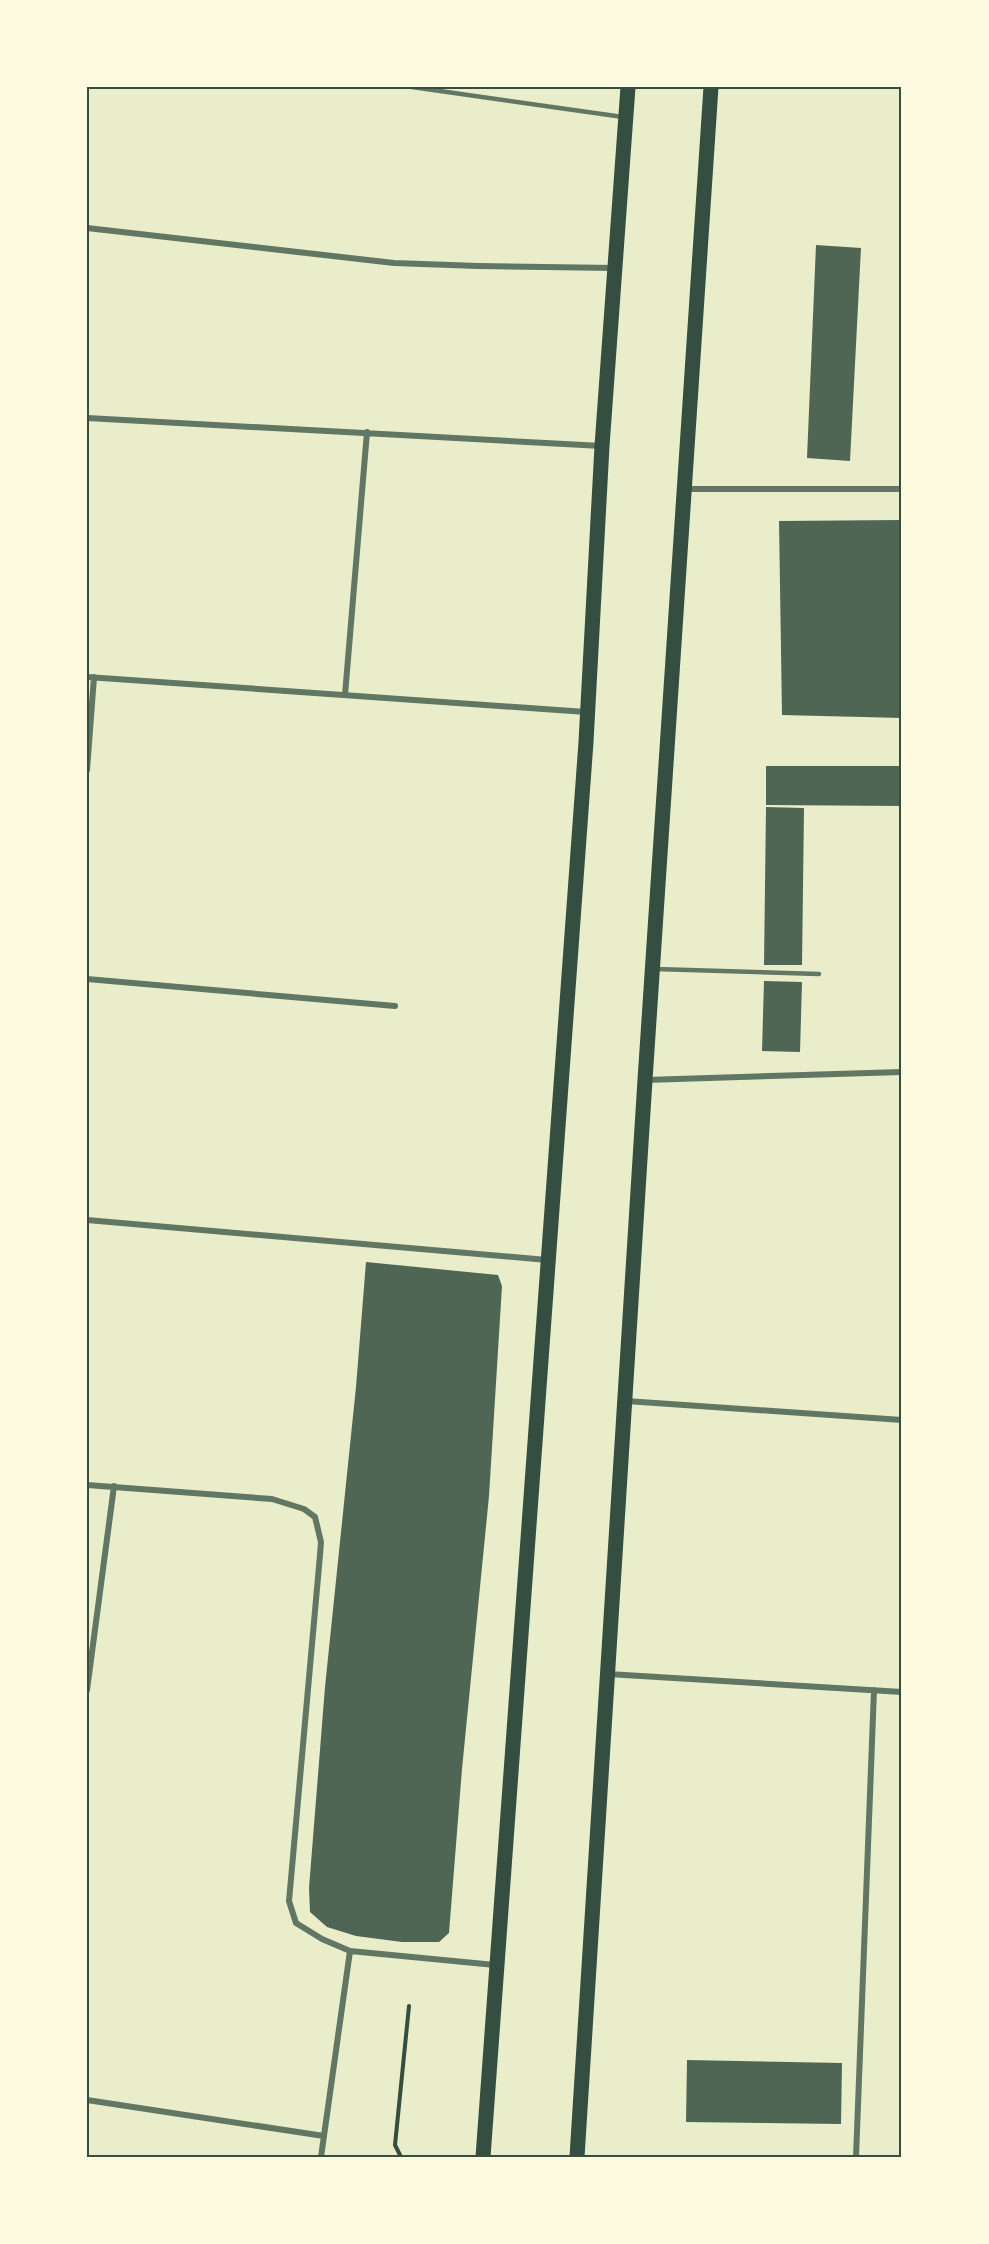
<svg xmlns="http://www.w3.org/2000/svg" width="989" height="2244" viewBox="0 0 989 2244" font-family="'Golos Text',sans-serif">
<rect width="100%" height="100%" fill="#e9edc9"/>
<path fill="#4f6655" d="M816,245L861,248L850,461L807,458Z
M902,520V718L782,715L779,521Z
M766,766H902V806L766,805Z
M766,807L804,808L802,965H764Z
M764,981L802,982L800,1052L762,1051Z
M366,1262L498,1275L502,1286L489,1496L462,1769L449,1933L439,1942H402L356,1936L327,1927L310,1912L309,1888L325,1687L356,1387Z
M687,2060L842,2063L841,2124L686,2122Z"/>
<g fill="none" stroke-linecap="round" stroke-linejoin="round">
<path stroke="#344e41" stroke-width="4" d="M401,2157L395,2145L409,2006"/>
<path stroke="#617663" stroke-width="4.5" d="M412,87L623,117
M655,969L819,974"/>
<path stroke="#617663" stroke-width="6" d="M87,228L394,263L478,266L615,268
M87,418L602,446
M684,489H902
M87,677L586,712
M345,695L367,432
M87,770L94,677
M87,979L395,1006
M645,1080L902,1072
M87,1220L547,1260
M626,1401L902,1420
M87,1485L272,1499L304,1509L315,1517L321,1542L320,1555L289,1901L296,1923L322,1939L350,1951L495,1965
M608,1674L902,1692
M87,1690L114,1486
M87,2100L324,2136
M321,2157L350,1951
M856,2157L874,1690"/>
<path stroke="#344e41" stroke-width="15" d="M483,2157L586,742L602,446L628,87
M577,2157L645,1080L711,87"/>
</g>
<rect width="989" height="2244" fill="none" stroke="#fefae0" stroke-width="177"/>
<rect x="88" y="88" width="812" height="2068" fill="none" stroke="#344e41" stroke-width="2"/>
</svg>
